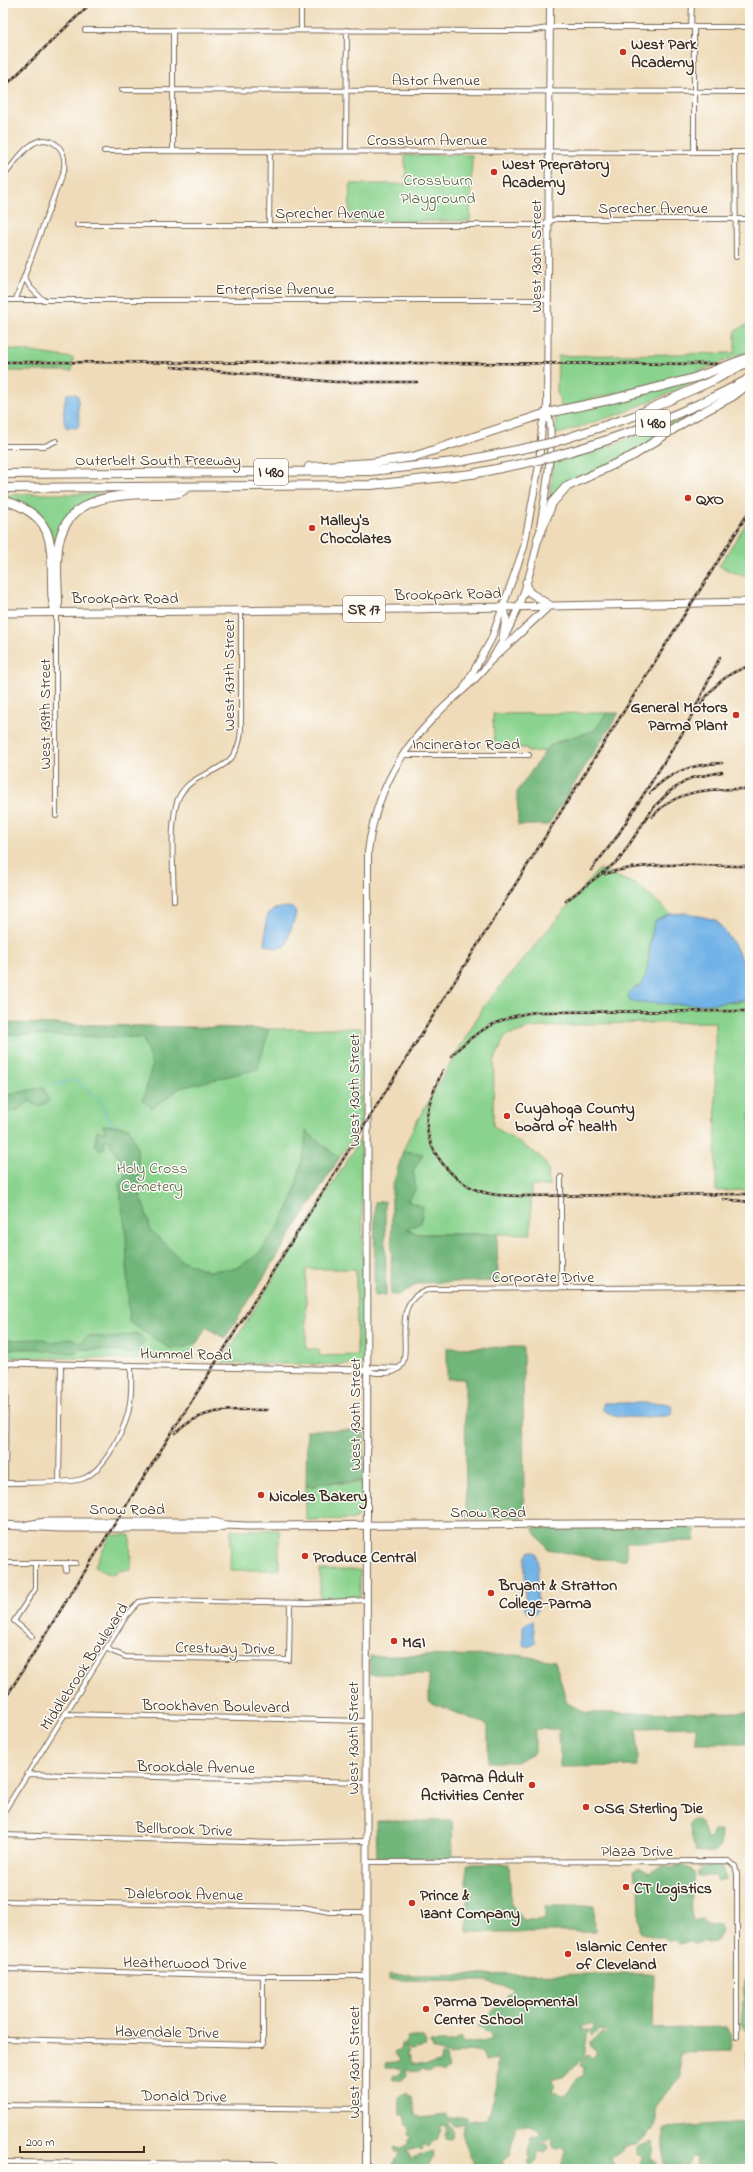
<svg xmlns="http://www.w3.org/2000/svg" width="753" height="2172" viewBox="0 0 753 2172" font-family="'Indie Flower',sans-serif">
<rect width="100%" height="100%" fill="#fdfcf7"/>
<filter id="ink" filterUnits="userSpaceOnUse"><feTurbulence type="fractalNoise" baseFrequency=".025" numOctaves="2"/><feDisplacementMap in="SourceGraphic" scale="8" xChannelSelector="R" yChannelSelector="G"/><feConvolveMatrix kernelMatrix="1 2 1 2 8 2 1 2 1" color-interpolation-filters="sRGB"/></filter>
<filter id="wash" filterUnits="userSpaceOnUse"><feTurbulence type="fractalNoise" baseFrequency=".012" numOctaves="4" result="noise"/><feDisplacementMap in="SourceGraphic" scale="16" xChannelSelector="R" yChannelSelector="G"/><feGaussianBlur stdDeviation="0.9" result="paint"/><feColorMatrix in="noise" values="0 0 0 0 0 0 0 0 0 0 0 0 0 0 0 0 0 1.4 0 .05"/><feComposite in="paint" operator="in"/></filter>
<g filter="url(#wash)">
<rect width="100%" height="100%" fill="#efdbb9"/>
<path fill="#8ad38e" stroke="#627e56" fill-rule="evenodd" d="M405,155H472L470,221H349L350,184H406Z
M750,323V351L692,374L561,407L557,392L558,356L735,353V331Z
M3,348L73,358L72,371H3Z
M694,380L698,381L625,412L555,435L556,416Z
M683,418L684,420L643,447L573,481L549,505L553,463L607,447Z
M29,494H103L104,495L84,503L57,542L54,543L50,530L3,498V495Z
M750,517V579L719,566Z
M607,713C604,718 599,728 594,731C579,739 556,736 545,751L528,752L527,748H494L493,714Z
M599,869L641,887L670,914L655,921L651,934L646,978L641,986L735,1003L750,998V1190L716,1191L715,1022L587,1024L531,1028L505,1036L494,1062L493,1126L541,1157L548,1168L549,1186H531V1234H418L406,1229L407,1202L416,1189L413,1171L423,1154L403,1151L414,1126L484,1006Z
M3,1023L269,1029L361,1028V1124L225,1338L206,1327L187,1360L3,1357Z
M361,1138L365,1365L221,1363ZM306,1269H356L357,1355L319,1356V1349H306Z
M361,1481V1513L356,1519L306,1520V1486H316L320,1483H357Z
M231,1530H279V1570H230Z
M111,1535H130L131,1570H122L110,1575L94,1567Z
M320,1570H360V1596L320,1600Z"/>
<path fill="#6fb579" stroke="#55704c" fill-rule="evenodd" d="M607,713H619L548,825H518L517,792L548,747L566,739L595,730Z
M3,1023L269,1029L258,1069L180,1088L152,1108L143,1100L152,1066L143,1038L3,1034Z
M43,1087L49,1101L39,1107L29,1101L21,1109L3,1114V1096Z
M103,1125L129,1127L137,1147L140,1193L151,1230L181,1260L208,1271L237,1268L258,1254L279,1227L294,1194L305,1147L306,1131L339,1158L225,1338L206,1327L198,1341L180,1349L169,1348L129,1322L126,1236L119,1183L125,1177L126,1168L107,1139L104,1141L106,1146L101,1151L95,1144L97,1130L105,1133Z
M403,1151L423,1154L413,1171L416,1189L407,1201L423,1207L421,1223L407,1229L418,1234H497L498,1281L419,1283L399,1295H391L392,1188Z
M385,1201L386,1295L374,1296L375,1202Z
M137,1333L146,1341L138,1347L143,1351L127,1354L122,1351L81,1349L74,1353H58L47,1350V1352L40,1349H3V1340L44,1339L53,1343L72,1338L80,1343L88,1336L114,1338Z
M523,1347L524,1517L466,1518L465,1379H447V1348Z
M307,1430H364V1481L320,1483L316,1486H306Z
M695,1526V1541L626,1542V1560L597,1559L548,1549L532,1528Z
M517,1655L555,1661L567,1703L586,1713L750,1712V1743H696V1727L637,1728V1766L560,1767L559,1729H535V1752L516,1762H488V1725L429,1702V1674H370V1656Z
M693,1820H698L702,1824L707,1839L710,1838L713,1831H721C721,1855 717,1853 695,1851L689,1825Z
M376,1821H452L453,1859H377Z
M467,1864H509L511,1902L523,1920H545V1906H594L595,1932H467Z
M709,1864L722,1868L726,1879L717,1881L714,1876H698V1871Z
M682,1865L691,1868L695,1874C692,1890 688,1905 693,1921L702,1919L704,1924L720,1925L721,1932L715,1942L708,1943L703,1941L695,1944L690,1941L679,1943L676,1940L668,1941L664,1937H655L640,1932L639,1883L635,1879L634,1871L640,1868L650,1873L663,1866L670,1868Z
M654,1974L653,2029L726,2027L731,2034L732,2051L680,2052V2078L655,2107V2124L652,2131L635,2145L626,2146L612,2160L616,2169H561L565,2149L562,2147L558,2149L554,2148L552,2143L555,2137L539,2142L540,2144L547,2143L549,2149L545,2153L538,2151L535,2162L530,2166L527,2163L530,2157L528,2156L530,2137L538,2136L541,2132L527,2124L514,2127L515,2132L511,2154L503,2160V2169H474L462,2133L465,2123L454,2126L450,2122L448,2123L453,2130L452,2138L449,2139L445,2138V2133H449L446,2131L447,2127L442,2126L437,2140L432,2142L429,2147L423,2144L422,2150L413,2149L405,2152L410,2154V2159L433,2151L434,2157L427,2169H420L417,2166L402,2169L401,2166L395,2169L393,2165L401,2152H395L394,2147L400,2149L407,2146L408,2140L411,2138L408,2134L410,2127L407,2124L405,2115H401L399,2096L406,2093L412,2097L415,2114L420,2118L446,2115L447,2119C455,2119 460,2116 467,2117L468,2120L487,2119L497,2082V2059L486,2061L481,2053L468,2051L450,2056L433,2050L431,2042H453L460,2037L463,2043L491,2040V2034L478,2026L514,1989L485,1981L389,1980V1975ZM589,2024L594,2026L589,2033L592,2036L599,2030L608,2032L605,2035L603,2032L591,2042V2047L596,2050V2055L592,2059L587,2055L580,2065L584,2068L583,2077H578L567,2095L562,2096L557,2093H552L554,2086L552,2079L557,2077H563L584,2057L588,2030H583L582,2027Z
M745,1980H750V2069L746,2068L749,2034L741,2025Z
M413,2037L424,2038L427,2043L426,2047L409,2050L406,2046H404L408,2052L407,2057H410L412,2064L423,2065L440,2062L441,2056H445L449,2069L443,2073L435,2070C430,2073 427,2072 422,2069C417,2073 412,2072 406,2069L407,2075L402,2080H394L393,2076L399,2075L403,2070L396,2067H386V2063L396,2062L400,2060L394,2053L400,2050L401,2044L405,2043L408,2038Z
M747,2105L750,2110V2135L743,2134L750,2162L733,2167L732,2169H696L697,2156H692L688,2167L680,2163L681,2169L672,2167L664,2169V2128L745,2122Z
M652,2141L654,2150L651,2159L657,2163L655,2168L640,2169L638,2165L644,2156L636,2153V2148Z"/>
<path fill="#72b3e7" stroke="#566e82" d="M69,393L75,394L78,396L79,424L77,428L66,427C62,419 64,404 66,395Z
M287,907L293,908L296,913C294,925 288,933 287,945C280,949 272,948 265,944L266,920L269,913L275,909Z
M686,913L716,920L734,944L750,976V998C720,1007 661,1005 630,1001L628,994L635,987L641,986C650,973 649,940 655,921L670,914Z
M604,1403H665L671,1405L673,1409L672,1414L667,1416C648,1416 617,1422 602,1409Z
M532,1551L536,1553L538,1560L537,1612L533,1614L526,1612L525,1608V1557L528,1552Z
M530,1621H533L535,1642C531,1647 528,1648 523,1644V1627Z"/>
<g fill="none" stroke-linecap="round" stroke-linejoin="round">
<path stroke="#72b3e7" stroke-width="1" d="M54,1085L74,1080L78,1082L102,1102L108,1120L114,1126"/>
</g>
</g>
<g filter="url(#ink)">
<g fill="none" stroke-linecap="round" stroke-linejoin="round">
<defs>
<path id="minor" d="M301,3V29
M691,27L692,3
M694,27V152
M85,30L529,31L555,27H750
M122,90L750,92
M104,151L750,152
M173,151V30
M346,151L347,30
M735,152L736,257
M3,177C16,162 35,126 58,146C64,152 65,161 64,169L16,299
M269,224L270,151
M77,225H541L556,219H750
M24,277L30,287L42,299
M3,300H548
M3,446H45L56,441
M56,612V816
M403,755H529
M174,901C174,875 168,816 180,795C198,765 238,778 241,730V610
M561,1288V1177
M368,1370C374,1374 378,1373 385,1373C429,1372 378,1303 430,1289L750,1287
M368,1370L373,1367L398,1368
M59,1481L61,1364
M3,1483C21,1482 67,1484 82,1479C105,1471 128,1425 130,1402C132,1390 131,1377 131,1365
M5,1483L6,1363
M3,1563H76
M65,1563L66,1570
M32,1636L14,1621L35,1589V1563
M107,1647L111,1651L126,1657L289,1660L290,1603
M65,1714L366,1721
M27,1774L365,1782
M3,1813L127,1615L139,1602L151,1600L308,1603L366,1600
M3,1835L275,1843L365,1841
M366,1862L729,1861L735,1866L737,1874V2037
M3,1901L303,1907L329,1912H365
M3,1969L263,1976H366
M3,2039L263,2045V1976
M3,2105L365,2109
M3,2162L274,2164L282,2169"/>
<path id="tertiary" d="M3,1363L368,1370"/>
<path id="secondary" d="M540,526C544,505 557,428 547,413L550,3
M464,688L491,640L524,547L539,465L542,425L547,413
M366,2169L368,852C372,818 384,784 403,755C412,740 426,726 438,713C453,697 472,685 486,667C513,630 530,580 539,535"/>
<path id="primary" d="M526,582L529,592L548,604
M3,613L411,609L750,602
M503,637L506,619L504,606
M491,660L550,605
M3,1525L60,1528H214L224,1526
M27,1525L45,1522H214L226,1525L247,1526L750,1523"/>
<path id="motorway" d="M555,442L634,416L716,379
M554,456C621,438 686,413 747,380
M309,467L371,463L413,457L547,413L609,400L694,378
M3,474L371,471L463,461L536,446
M3,488L371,485L472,474L535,461
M3,500C51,514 52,537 52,582C52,593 52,602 56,612
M538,539L552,503L566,487L634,455L686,421L733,396L743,388L747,379
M56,612L58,603C58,583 55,561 59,542C69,494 119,495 157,494C167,494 179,496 186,488"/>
</defs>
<use href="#minor" stroke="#7a6854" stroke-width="6"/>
<use href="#tertiary" stroke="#7a6854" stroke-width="7"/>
<use href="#secondary" stroke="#7a6854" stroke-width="8"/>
<use href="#primary" stroke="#7a6854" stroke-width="9"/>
<use href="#motorway" stroke="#7a6854" stroke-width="10"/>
<use href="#minor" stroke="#fff" stroke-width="4"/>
<use href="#tertiary" stroke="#fff" stroke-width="5"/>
<use href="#secondary" stroke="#fff" stroke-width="6"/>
<use href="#primary" stroke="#fff" stroke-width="7"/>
<use href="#motorway" stroke="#fff" stroke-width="8"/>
<defs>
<path id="rail" d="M3,88L91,3
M3,362L750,364
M172,367L335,382H417
M701,704C714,685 728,672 750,666
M650,793C669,771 694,764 722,763
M652,817C678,787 714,789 750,789
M591,870L616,838L685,729L720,657
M605,874C647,860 705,866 750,866
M566,901L619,860L653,808L670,791L691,778L722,772
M451,1056C475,1031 501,1016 536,1012L750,1011
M443,1070C436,1085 429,1100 427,1116C424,1153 457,1188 491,1194C500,1196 510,1195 519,1196L750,1194
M723,1199L750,1202
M176,1433C201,1407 234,1409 267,1410
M3,1702L750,510"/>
</defs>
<use href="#rail" stroke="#3b2a1e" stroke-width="2.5"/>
<use href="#rail" stroke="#fdfcf7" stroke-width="1" stroke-dasharray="3" stroke-linecap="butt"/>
<defs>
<path id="motorway-bridge" d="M694,378L750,357
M716,379L744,364
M536,446L555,442
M535,461L554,456"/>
</defs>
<use href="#motorway-bridge" stroke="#7a6854" stroke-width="10" stroke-linecap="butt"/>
<use href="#motorway-bridge" stroke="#fff" stroke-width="8"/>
</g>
</g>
<g fill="#c8321e" stroke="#fdfcf7" stroke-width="1.5">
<circle cx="623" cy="52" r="4"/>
<circle cx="494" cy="172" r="4"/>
<circle cx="688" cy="498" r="4"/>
<circle cx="312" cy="528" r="4"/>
<circle cx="736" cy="715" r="4"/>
<circle cx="507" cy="1116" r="4"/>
<circle cx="261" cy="1495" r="4"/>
<circle cx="305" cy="1556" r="4"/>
<circle cx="491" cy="1593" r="4"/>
<circle cx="394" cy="1641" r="4"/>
<circle cx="532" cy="1785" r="4"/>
<circle cx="586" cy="1807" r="4"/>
<circle cx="626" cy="1887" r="4"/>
<circle cx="412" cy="1903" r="4"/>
<circle cx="568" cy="1954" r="4"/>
<circle cx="426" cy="2009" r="4"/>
</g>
<g text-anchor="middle" stroke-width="3" stroke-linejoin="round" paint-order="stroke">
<g fill="#fdfcf7" stroke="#75695f" stroke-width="1">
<rect x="636" y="410" width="34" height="26" rx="3"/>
<rect x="254" y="459" width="34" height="26" rx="3"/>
<rect x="343" y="596" width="42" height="26" rx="3"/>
</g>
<g font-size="15" font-weight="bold" fill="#3b2a1e">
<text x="653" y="428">I 480</text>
<text x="271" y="477">I 480</text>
<text x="364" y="614">SR 17</text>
</g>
<g font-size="16" font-weight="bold" fill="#3b2a1e" stroke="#fdfcf7" text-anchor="start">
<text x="631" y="49">West Park<tspan x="631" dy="18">Academy</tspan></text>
<text x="502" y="169">West Prepratory<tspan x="502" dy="18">Academy</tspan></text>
<text x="696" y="504">QXO</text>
<text x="320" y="525">Malley's<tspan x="320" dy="18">Chocolates</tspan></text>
<text x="728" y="712" text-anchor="end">General Motors<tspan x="728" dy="18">Parma Plant</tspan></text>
<text x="515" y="1113">Cuyahoga County<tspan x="515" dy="18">board of health</tspan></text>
<text x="269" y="1501">Nicoles Bakery</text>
<text x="313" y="1562">Produce Central</text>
<text x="499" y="1590">Bryant &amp; Stratton<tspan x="499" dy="18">College-Parma</tspan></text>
<text x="402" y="1647">MGI</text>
<text x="524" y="1782" text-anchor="end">Parma Adult<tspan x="524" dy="18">Activities Center</tspan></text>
<text x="594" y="1813">OSG Sterling Die</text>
<text x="634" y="1893">CT Logistics</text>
<text x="420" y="1900">Prince &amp;<tspan x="420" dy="18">Izant Company</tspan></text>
<text x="576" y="1951">Islamic Center<tspan x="576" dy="18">of Cleveland</tspan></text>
<text x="434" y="2006">Parma Developmental<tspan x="434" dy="18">Center School</tspan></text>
</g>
<g font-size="16" fill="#3b2a1e" stroke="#fdfcf7">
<text x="436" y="85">Astor Avenue</text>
<text x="427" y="145">Crossburn Avenue</text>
<text x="653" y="213">Sprecher Avenue</text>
<text x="330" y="218">Sprecher Avenue</text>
<text transform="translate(535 256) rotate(-90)" y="6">West 130th Street</text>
<text x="275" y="294">Enterprise Avenue</text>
<text x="158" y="465">Outerbelt South Freeway</text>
<text transform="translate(448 593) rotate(-1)" y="6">Brookpark Road</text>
<text x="125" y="603">Brookpark Road</text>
<text transform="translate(228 675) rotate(-90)" y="6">West 137th Street</text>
<text transform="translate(44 714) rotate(-90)" y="6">West 139th Street</text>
<text x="466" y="749">Incinerator Road</text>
<text transform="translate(353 1090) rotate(-90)" y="6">West 130th Street</text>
<text x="543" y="1282">Corporate Drive</text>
<text transform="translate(186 1353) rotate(1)" y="6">Hummel Road</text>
<text transform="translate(354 1414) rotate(-90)" y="6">West 130th Street</text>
<text x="127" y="1514">Snow Road</text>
<text x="488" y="1517">Snow Road</text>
<text transform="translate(225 1647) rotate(1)" y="6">Crestway Drive</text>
<text transform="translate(83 1666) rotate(-57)" y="6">Middlebrook Boulevard</text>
<text transform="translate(216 1705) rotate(1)" y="6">Brookhaven Boulevard</text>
<text transform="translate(352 1738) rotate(-90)" y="6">West 130th Street</text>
<text transform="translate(196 1766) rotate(1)" y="6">Brookdale Avenue</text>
<text transform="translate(184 1828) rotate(2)" y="6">Bellbrook Drive</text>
<text x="637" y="1856">Plaza Drive</text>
<text transform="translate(184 1893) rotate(1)" y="6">Dalebrook Avenue</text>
<text transform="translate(185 1962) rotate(1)" y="6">Heatherwood Drive</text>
<text transform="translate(167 2031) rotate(1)" y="6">Havendale Drive</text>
<text transform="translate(353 2062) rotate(-90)" y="6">West 130th Street</text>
<text transform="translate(184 2095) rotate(1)" y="6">Donald Drive</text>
</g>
<g font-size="16" fill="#535d40" stroke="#fdfcf7">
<text x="438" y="185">Crossburn<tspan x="438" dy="18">Playground</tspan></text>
<text x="152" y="1173">Holy Cross<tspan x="152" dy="18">Cemetery</tspan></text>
</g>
</g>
<rect width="753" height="2172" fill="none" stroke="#fdfcf7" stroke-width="16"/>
<path d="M20 2146v6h124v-6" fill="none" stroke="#3b2a1e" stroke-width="2"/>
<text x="26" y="2146" font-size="12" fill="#3b2a1e" stroke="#fdfcf7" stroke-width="3" paint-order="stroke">200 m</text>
</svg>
